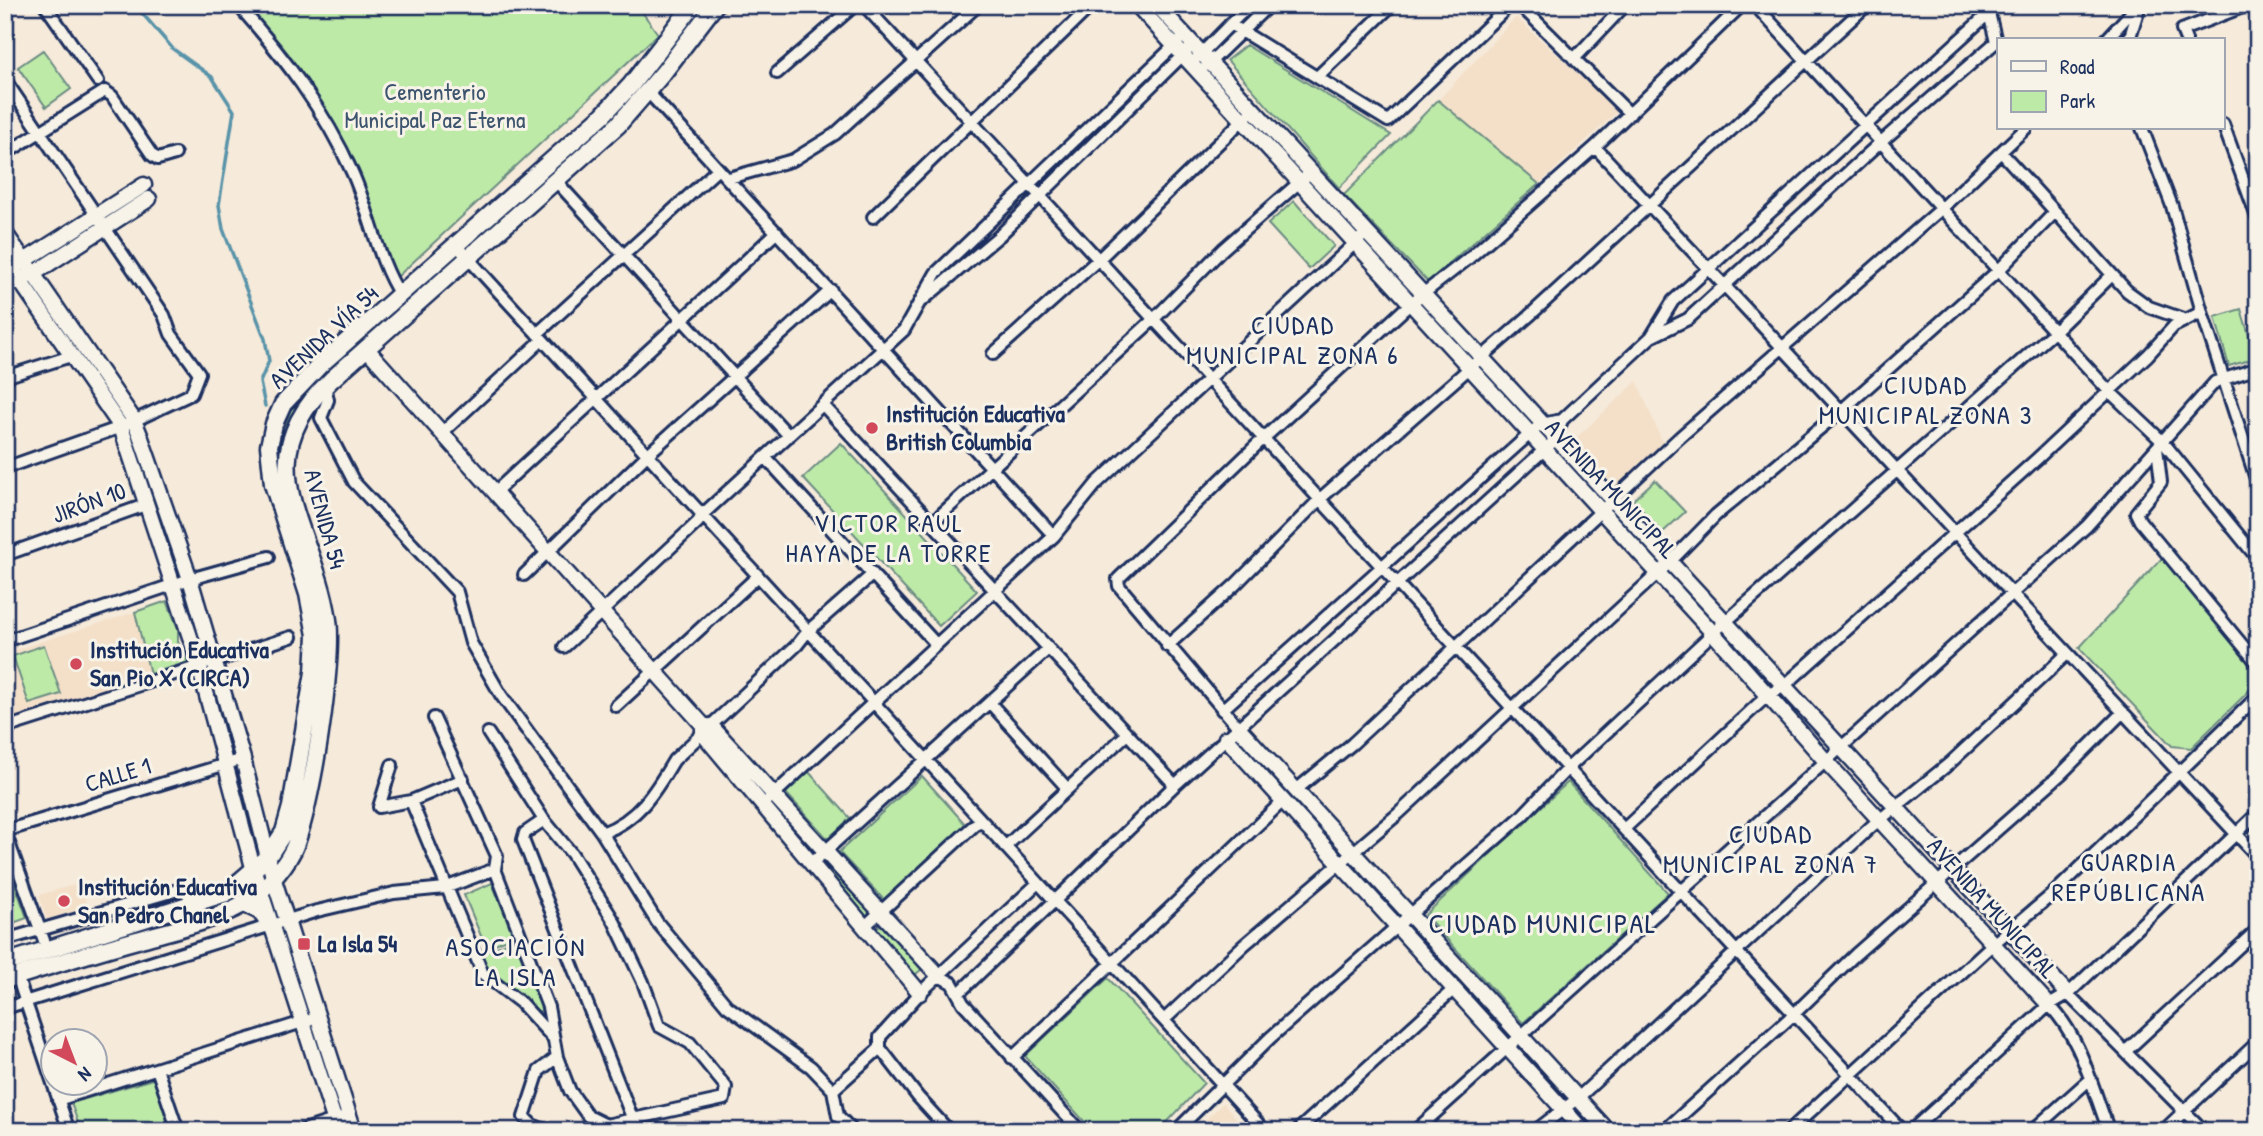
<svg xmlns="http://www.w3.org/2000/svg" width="2263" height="1136" viewBox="0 0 2263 1136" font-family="'Patrick Hand',sans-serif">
<rect width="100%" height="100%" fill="#f6eada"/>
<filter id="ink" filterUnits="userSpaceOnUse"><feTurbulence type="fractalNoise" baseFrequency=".0143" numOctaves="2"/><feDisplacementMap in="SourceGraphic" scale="14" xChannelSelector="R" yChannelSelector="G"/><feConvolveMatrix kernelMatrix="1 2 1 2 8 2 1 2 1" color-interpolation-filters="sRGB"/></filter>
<g filter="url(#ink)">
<path fill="#f4e0c9" d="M1516,17L1618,111L1539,184L1438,100Z
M1637,381L1664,446L1617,488L1573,441Z
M135,612L150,674L5,722V653Z
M80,883L88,906L47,920L39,895Z
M1223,1103L1248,1131H1194Z"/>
<path fill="#beeaa8" stroke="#6c8c83" stroke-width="2" d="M247,5H637L658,34L396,278L355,162L288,53Z
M699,5H709L637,97L487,237L482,231Z
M1246,45L1391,135L1339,188L1227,60Z
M43,50L71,89L46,107L18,67Z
M1168,59L1169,63L1047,182L1044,180Z
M1438,100L1539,184L1428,282L1344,195Z
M1294,201L1334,246L1309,269L1268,224Z
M439,269L443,275L300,404L282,441L279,465L282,488L323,670L300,810L288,846L285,845L291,833L321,669L280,488L275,458L279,431L294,398Z
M2241,309L2256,358L2229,366L2215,317Z
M841,443L977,591L939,626L803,478Z
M1655,480L1685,512L1662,533L1633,500Z
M2163,557L2258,674V682L2191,748L2172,746L2079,648Z
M167,601L178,629V642L188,662L150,674L135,612Z
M44,645L61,694L29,704L13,656Z
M808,771L850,818L828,839L786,793Z
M922,776L966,825L884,900L839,852Z
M1568,782L1668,893L1523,1023L1425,915Z
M5,857L27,918L5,926Z
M828,862L873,910L864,918L822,867Z
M492,883L514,936L486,948L464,895Z
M220,903L221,907L193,917L5,975V968Z
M882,923L923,968L915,975L875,930Z
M517,939L545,1009L535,1013L488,971L481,953Z
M1108,978L1204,1083L1159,1131H1093L1025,1056Z
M156,1078L173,1131H81L71,1103Z"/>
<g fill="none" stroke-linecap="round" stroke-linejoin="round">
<path stroke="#5993a9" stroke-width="3.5" d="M135,5L173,49L212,77L234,111L219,205L223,229L265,339L269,361L260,382L265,406"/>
<defs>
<path id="minor" d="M45,5L98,81
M238,5C283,56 324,109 352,172C370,211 377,260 401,296
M864,5L1902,1131
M1520,5L1630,114
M1755,5L2109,391L2163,442L2258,559
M1230,24L1388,121L1510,5
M2106,40L2138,5
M2129,40L2139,8
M2186,40L2182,30L2248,5
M1197,58L1249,5
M1574,59L1625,5
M1206,66L1269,5
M777,73L855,5
M1317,77L1392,5
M5,80L164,315L171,334L199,373L191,394L121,427L5,468
M648,92L1054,536
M2223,124L2258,220
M2142,128L2172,206L2202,312L2258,485
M1595,147L2258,857
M2001,152L2127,291L2149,307L2183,319
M5,154L105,91L112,96L152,155L158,159L175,154
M729,178L793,160L835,134L978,5
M556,181L789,436
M873,217L1092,5
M457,246L1265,1131
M923,300L999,236L1193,45
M537,334L718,169
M1651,337L1688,319L1881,142L1996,42L1989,13
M993,354L1100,258L1253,110
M5,377L71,356
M325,385L328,400L321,418L354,482L457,592L471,643L501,695L602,833L657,922L727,1006L811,1067L833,1090L838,1116L853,1131
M823,405L1175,785
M442,433L542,340
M2157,448L2161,482L2136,513L2140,521L2258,664
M765,457L936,644
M495,492L777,232
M933,522L1155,318L1223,249L1310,173
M5,555L148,504
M524,575L647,455L831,290
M5,641L190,579L269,557
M1167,646L1235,585L1321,498L1529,316L1867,5
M564,647L698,522L702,515L904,330L936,273L1178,42
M990,703L1067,788
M616,706L758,576
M1222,710L1541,424L1562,420
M434,718L497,856L495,869L548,1007L557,1057L570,1091L588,1116L606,1125L724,1099L726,1087L690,1043L659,1026L643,982L614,921L572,854L544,820L488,733
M1238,727L1119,586L1118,579L1264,438L1410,304L1469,258L1595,147L1742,5
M5,728L291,637
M392,765L379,807L411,801L463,779
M1296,790L1352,744L1680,437L1941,209L2026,128
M769,799L1054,536L1097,483L1366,233
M411,801L483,974L521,1003L553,1038
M544,820L525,833L523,840L633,1120
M1624,829L1769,694L1783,687L2038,458L2148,355L2174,326L2202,312
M5,831L243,759
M5,832L47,949
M602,833C638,820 655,792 674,760L797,645L808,631L873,574
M1005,847L1127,734
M811,864L1048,649
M864,927L980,820
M5,940L185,888L193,905
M17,976L69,1131
M939,976L952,983L963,1003L1080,1131
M958,994L1175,785L1555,440L1562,420L1651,337L1673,301L1989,13L1992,5
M2068,994L2204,1131
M2049,1005C2080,1035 2093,1090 2109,1131
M5,1008L317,911L394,893L445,888L495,869
M1164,1020L1244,945L1398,814L1669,563L1716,515L1842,410L1999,270L2055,212
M880,1048L918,1097L949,1131
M2126,1051L2258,929
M1012,1058L1284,800
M157,1069L178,1131
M833,1090L880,1048V1037L920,993L1038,883
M58,1100L309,1020
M301,1131L349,1115
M548,1131L532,1125L524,1117L539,1071L557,1057
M1176,1131L1270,1038L1520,818L1566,770L1713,633L2055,331L2112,275
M1297,1131L1454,989
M1415,1131L2087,526L2215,382L2258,368
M1535,1131L1578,1098L1872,826L1950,763L2067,654
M1664,1131L1793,1015L1856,954L2061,774L2123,712
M1789,1131L1993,944L2054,893L2258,696
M1911,1131L2049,1005L2068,994L2258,813
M2032,1131L2089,1080
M2163,1131L2258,1042"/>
<path id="tertiary" d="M1137,5L1713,633L1831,767L2049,1005
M1157,5L2068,994
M5,233L134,420L140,435L190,579L243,759L273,877L354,1131
M5,259L121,427L196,655L254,871L338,1131
M18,265L144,185
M5,286L33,274L149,199
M366,348L703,725V734L920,993
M703,725L712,727L939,976
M1238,727L1608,1131
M1226,738L1583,1131"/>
<path id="secondary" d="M243,903L260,911L271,926
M5,963L226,893L267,858L284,832L291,807L314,672L316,635L308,594L273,484L269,446L274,424L283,404L320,365L603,115L631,85L693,5
M5,980C49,966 93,952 137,940C172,930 211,922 243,904C262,893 283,870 293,850C311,812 334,662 328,620C315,528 242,463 331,380L618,125L663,73L715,5"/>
</defs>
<use href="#minor" stroke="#1b2f5e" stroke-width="16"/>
<use href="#tertiary" stroke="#1b2f5e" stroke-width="19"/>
<use href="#secondary" stroke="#1b2f5e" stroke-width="21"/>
<use href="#minor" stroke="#f7f3e8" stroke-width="10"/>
<use href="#tertiary" stroke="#f7f3e8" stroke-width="14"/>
<use href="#secondary" stroke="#f7f3e8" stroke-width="16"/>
</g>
</g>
<g fill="#d1495b" stroke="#f7f3e8" stroke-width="2.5">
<circle cx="872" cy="428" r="7"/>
<circle cx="76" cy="664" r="7"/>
<circle cx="64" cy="901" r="7"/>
<rect x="297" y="937" width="14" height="14" rx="3.5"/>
</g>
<g text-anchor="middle" stroke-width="6" stroke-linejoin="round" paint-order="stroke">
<g font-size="24" fill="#3c546d" stroke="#f7f3e8">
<text x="435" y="100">Cementerio<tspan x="435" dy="28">Municipal Paz Eterna</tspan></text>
</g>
<g font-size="24" fill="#1b2f5e" stroke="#f7f3e8">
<text transform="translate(324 337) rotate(-43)" y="8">AVENIDA VÍA 54</text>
<text transform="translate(1611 489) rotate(47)" y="8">AVENIDA MUNICIPAL</text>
<text transform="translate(89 503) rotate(-20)" y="8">JIRÓN 10</text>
<text transform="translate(325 519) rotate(75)" y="8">AVENIDA 54</text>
<text transform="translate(118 775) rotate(-17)" y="8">CALLE 1</text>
<text transform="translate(1992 908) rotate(48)" y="8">AVENIDA MUNICIPAL</text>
</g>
<g font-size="24" font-weight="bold" fill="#1b2f5e" stroke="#f7f3e8" text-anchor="start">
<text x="886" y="422">Institución Educativa<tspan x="886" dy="28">British Columbia</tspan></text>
<text x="90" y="658">Institución Educativa<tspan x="90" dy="28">San Pio X (CIRCA)</tspan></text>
<text x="78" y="895">Institución Educativa<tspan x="78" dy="28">San Pedro Chanel</tspan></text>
<text x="318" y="952">La Isla 54</text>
</g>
<g font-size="26" letter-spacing="2" fill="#1b2f5e" stroke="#f7f3e8">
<text x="1293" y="334">CIUDAD<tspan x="1293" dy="30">MUNICIPAL ZONA 6</tspan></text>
<text x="1926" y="394">CIUDAD<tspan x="1926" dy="30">MUNICIPAL ZONA 3</tspan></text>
<text x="889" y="532">VICTOR RAUL<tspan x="889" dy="30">HAYA DE LA TORRE</tspan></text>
<text x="1771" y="843">CIUDAD<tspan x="1771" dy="30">MUNICIPAL ZONA 7</tspan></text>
<text x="2129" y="871">GUARDIA<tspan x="2129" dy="30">REPÚBLICANA</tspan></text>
<text x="516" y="956">ASOCIACIÓN<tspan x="516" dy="30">LA ISLA</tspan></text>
</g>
<g font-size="28" letter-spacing="2" fill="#1b2f5e" stroke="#f7f3e8">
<text x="1543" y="933">CIUDAD MUNICIPAL</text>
</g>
</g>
<rect width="2263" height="1136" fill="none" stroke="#f7f3e8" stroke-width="28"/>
<rect x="14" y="14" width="2235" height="1108" fill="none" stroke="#1b2f5e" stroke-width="2.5" filter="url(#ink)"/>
<rect x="1997" y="38" width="228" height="91" fill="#f7f3e8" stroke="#9fa5b1" stroke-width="2"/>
<rect x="2011" y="61" width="35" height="10" fill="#f7f3e8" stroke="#9fa5b1" stroke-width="2"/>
<text x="2060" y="74" font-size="21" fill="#1b2f5e">Road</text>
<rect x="2011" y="91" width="35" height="21" fill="#beeaa8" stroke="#9fa5b1" stroke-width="2"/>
<text x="2060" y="108" font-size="21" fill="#1b2f5e">Park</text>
<g transform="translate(74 1062) rotate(138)"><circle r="33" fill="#f7f3e8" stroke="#9fa5b1" stroke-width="2"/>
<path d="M0-5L12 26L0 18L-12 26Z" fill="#d1495b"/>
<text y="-10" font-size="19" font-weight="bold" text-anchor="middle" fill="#1b2f5e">N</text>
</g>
</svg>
